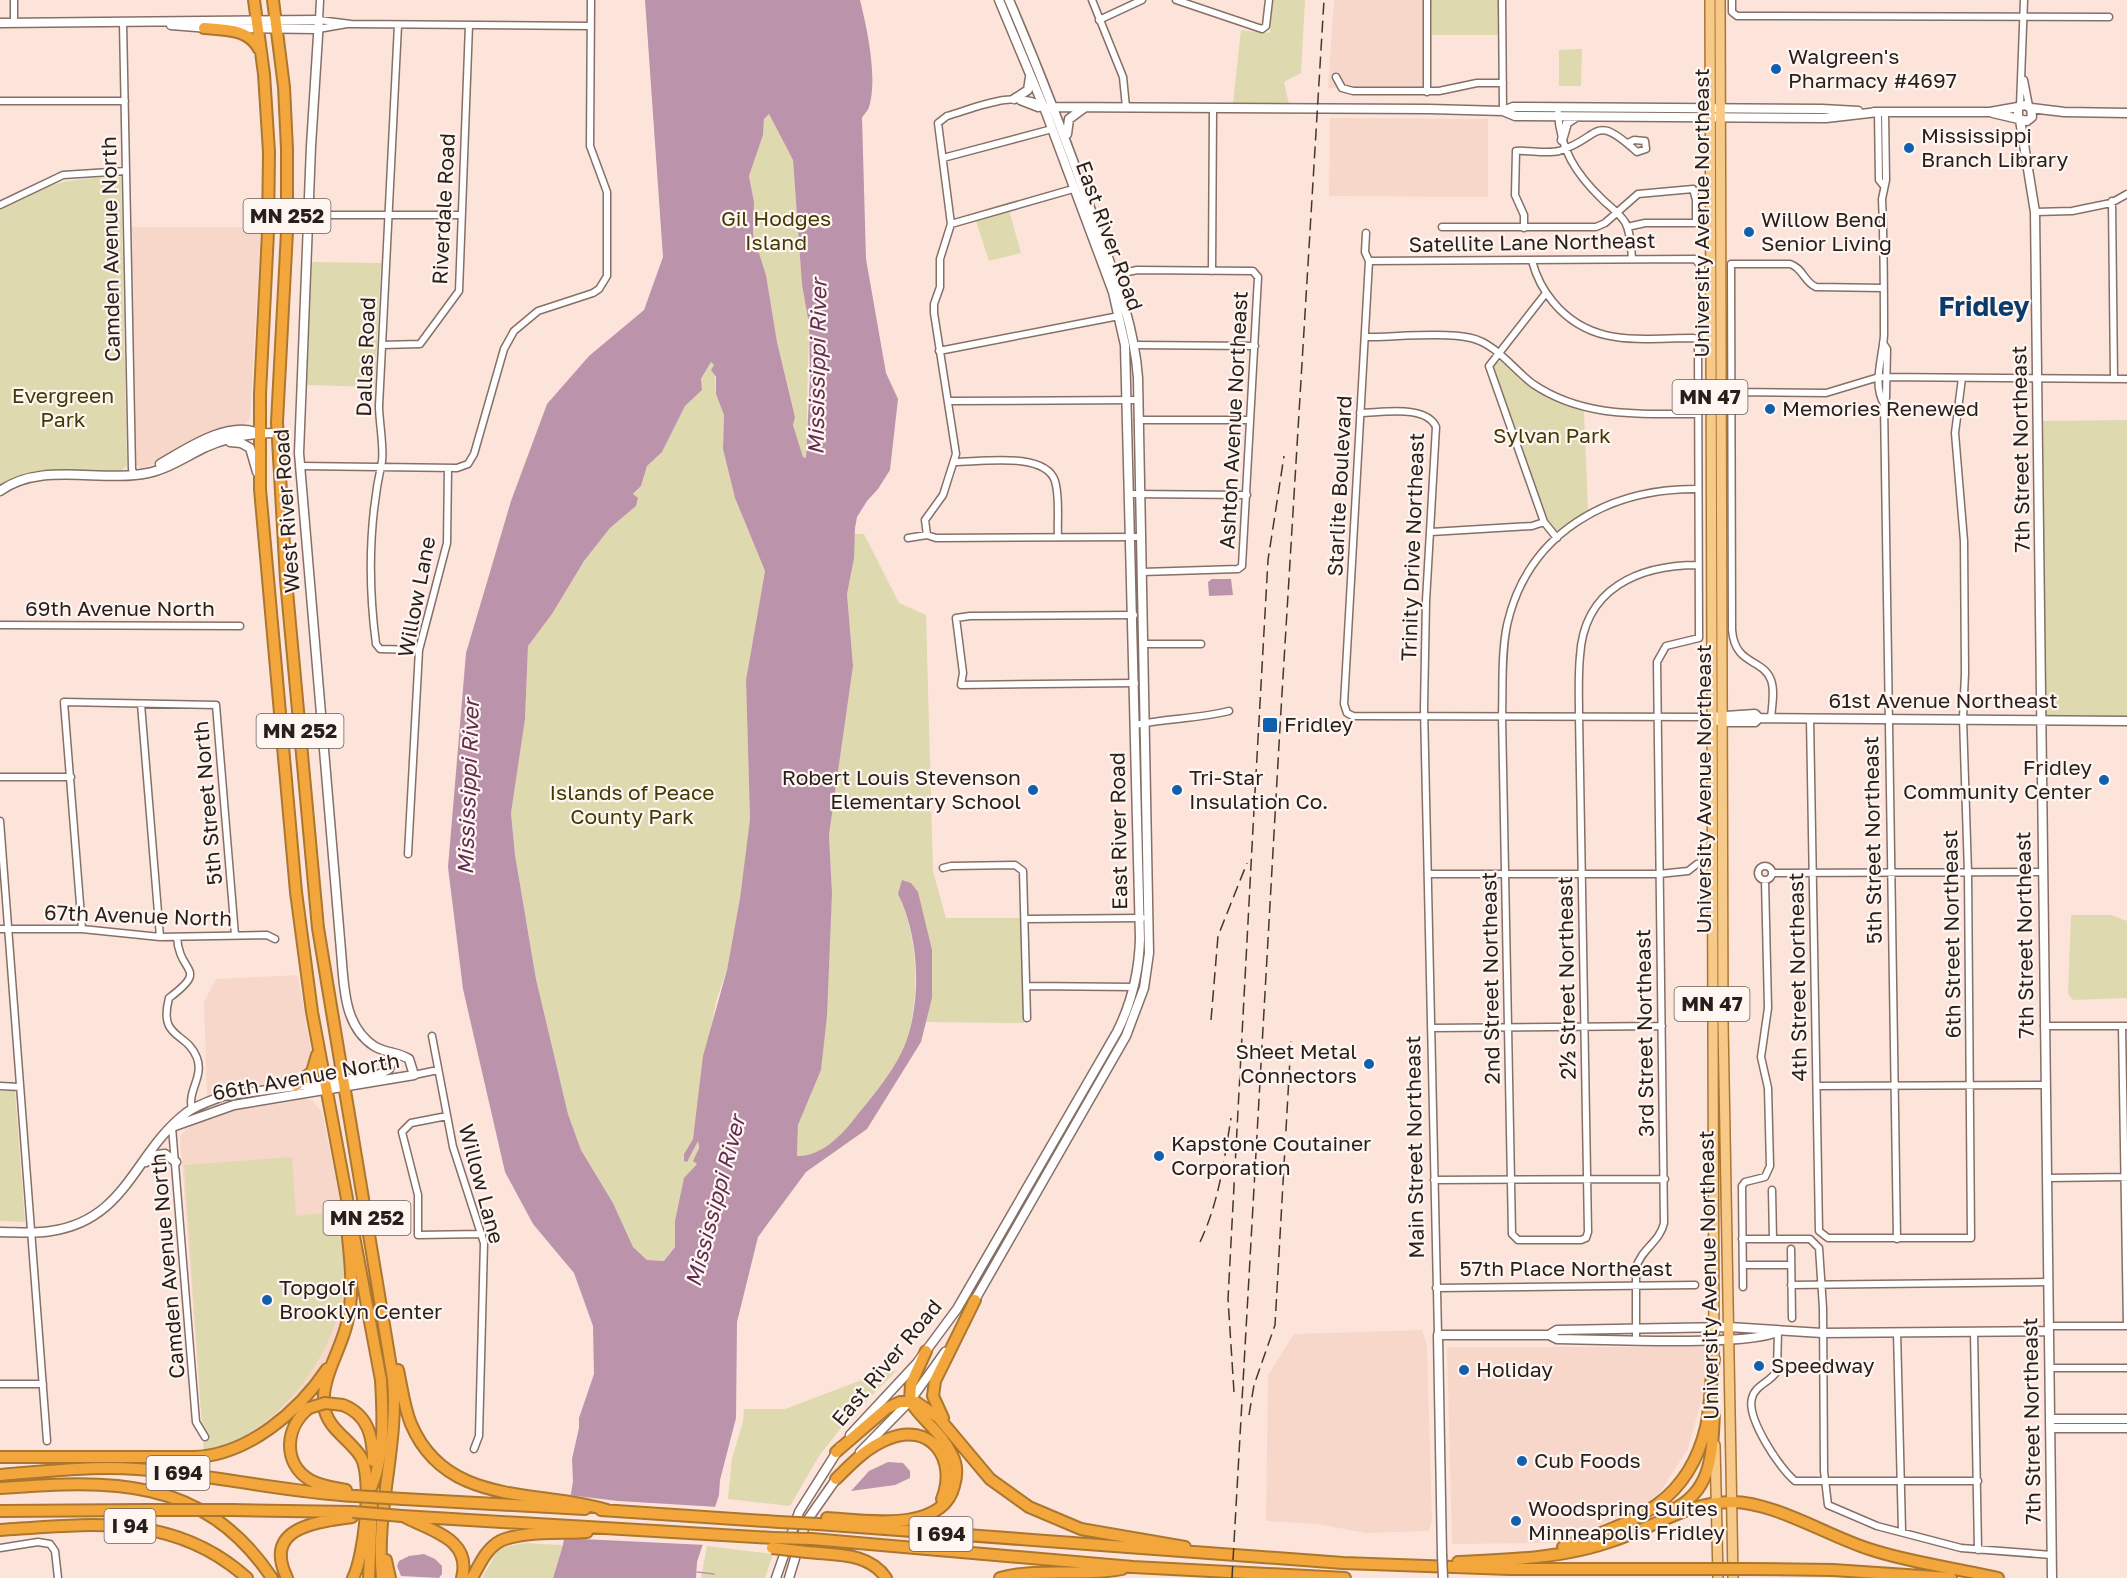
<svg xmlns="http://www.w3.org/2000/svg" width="2127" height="1578" viewBox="0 0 2127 1578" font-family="'Golos Text',sans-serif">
<rect width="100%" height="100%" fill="#fde4db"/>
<path fill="#f8d7cb" d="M1334,0H1423V87L1328,88Z
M1330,118L1488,119V197L1329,196Z
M128,227H261L250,419L243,425L214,432L150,466L141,468L135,464Z
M298,975L313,1062L302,1080L207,1099L204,1002L216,979Z
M305,1098L313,1101L322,1112L340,1198L348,1281L342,1332L320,1374L290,1408L239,1443L204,1454L180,1136L186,1129L205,1118L244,1106Z
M1422,1330L1427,1345L1432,1521L1429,1531L1366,1533L1317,1524L1266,1521L1268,1375L1294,1334Z
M1447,1347H1706L1704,1391L1688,1449L1653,1503L1555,1543L1452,1544Z"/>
<path fill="#dfd9b0" d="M1273,0H1305L1301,73L1284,82L1289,104L1233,103L1241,30L1270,33Z
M1431,0H1499L1500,35H1432Z
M1582,49L1581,86H1559V50Z
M769,114L793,160L802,285L809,324L806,458L803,457L793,425L795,416L777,342L766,275L753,234L754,202L749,176L763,135L764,119Z
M121,177L127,466L119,472L28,474L0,486V210C43,182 71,178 121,177Z
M1009,210L1021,253L989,261L976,221Z
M312,262L381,263L375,387L307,385Z
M1500,361L1543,394L1584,411L1588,510L1558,530L1554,529L1547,519L1493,369L1494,364Z
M711,362L714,365L716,394L724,415L723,449L735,498L765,571L746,680L750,819L740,898L727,970L716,1001L693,1139L684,1154L693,1152V1147L698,1141V1164L675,1221V1247L664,1261L647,1260L633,1247L613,1203L581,1150L568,1114L536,979L515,855L511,812L525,719L528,646L552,614L584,561L610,528L636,506L633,495L641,486L647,466L662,452L685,406L702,390L701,380Z
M2127,420V716L2045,715L2043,421Z
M854,534H864L899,603L926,615L933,871L946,918H1022L1024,1023L926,1022L932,998V950L898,894C918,935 921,998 906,1042C896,1068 876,1092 858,1115C844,1134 822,1157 797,1156L798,1125L821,1070L832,893L829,835L853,666L847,594Z
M2071,915H2111L2127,921V998L2073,1000L2068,994Z
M0,1091H15L25,1222L0,1221Z
M292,1157L296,1216L338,1211C342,1238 348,1267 343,1294C331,1364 274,1435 204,1452L184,1165Z
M897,1370L845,1423L819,1456L790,1506L728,1499L732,1458L743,1422L744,1409H785L880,1373Z
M525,1543L563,1545L553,1578H482L499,1548Z
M707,1546L773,1554L765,1578H701Z"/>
<path fill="#bb94ab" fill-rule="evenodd" d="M645,0H860C867,28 878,78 869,107C868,111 864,114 862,118L866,259L886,373L898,399L890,470L878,489L867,501L857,517L855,528L854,558L847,594L853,666L829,835L832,893L827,1016L821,1070L798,1125L797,1156C822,1157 844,1133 858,1114C876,1092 896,1068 906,1042C922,997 919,936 898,894L902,880L911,883L918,892L932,950V998L921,1042L867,1129L806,1172L758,1237L737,1322L736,1418L720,1480L719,1495L697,1562L696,1578H553L563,1545L573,1481L572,1459L579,1428V1418L594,1374L593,1326L574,1273L533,1224L505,1172L463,989L448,867L466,653L511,501L547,404L589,356L644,310L663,257ZM769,114L793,160L802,285L809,324L810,376L806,458L803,457L793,425L795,417L777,342L766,275L753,234L754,202L749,176L763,135L764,119ZM711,362L714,365L711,370L716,377V394L724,415L723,449L735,498L765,571L746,680L750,819L740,898L727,970L703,1056L693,1139L684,1154V1161L687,1162L698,1141L699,1148L693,1161L697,1164L684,1178L675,1221V1247L664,1261L647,1260L633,1247L613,1203L581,1150L568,1114L536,979L515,855L511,813L525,719L528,646L552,614L584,561L610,528L636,506L638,498L633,494L641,486L647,466L662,452L685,406L702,390L701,379Z
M1212,579H1231L1233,595L1209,596L1208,582Z
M888,1462L903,1463L910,1471V1478L895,1485L851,1491L869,1471Z
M424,1554L435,1559L442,1566V1574L439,1578L401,1576L397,1566L399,1561L409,1556Z"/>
<path fill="#fde4db" d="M568,1495L618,1501L718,1507L710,1522L711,1531L706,1545L561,1538Z"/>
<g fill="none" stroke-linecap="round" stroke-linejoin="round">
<path stroke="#bb94ab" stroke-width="1.5" d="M697,1572L714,1574"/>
<defs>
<path id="street" d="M14,0V23
M320,0L319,20L351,24L590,26
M1092,0L1123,77L1126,107
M1176,0L1262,29L1266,26L1269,0
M1427,0V92
M1502,0L1503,111
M1732,0V12L1737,16L2109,17
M1099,20L1142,0
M123,23L132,469L134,474
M398,25L379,406C379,421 384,447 382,461C369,520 368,583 376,644L380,649L419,650
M318,29L347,24
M1336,77L1342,88L1353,91H1439L1477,83H1503
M2024,80L2029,106
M0,101H125
M1020,101L1038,108L1043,107
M2020,106L2024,0
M1878,112L1879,180L1883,185
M1558,113C1560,149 1576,174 1602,199C1609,206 1619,213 1625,222C1631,233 1631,247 1632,259
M943,158L1052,129
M2112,201L2114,379
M0,205L63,175L126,171
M2035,212L2072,211L2111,203L2127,194
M308,215H460
M951,224L1073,189
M1442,227H1596L1605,223L1638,194L1693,189L1696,200V223H1645L1627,227
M1524,228V215L1515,195L1516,151C1529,150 1546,154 1559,151C1602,138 1592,111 1637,152L1646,149L1645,141L1634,140L1628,143
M1366,233L1365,252L1369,261L1344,704L1347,713L1353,716L1711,717
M1369,261L1695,259L1701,266L1702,309L1708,354
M1532,261C1536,276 1543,290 1553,302C1591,348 1640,338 1693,338L1697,339L1698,344L1699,633V638L1666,646L1657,662L1664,1223C1660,1242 1641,1249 1636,1268V1340
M1212,271L1213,108
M1114,275L1137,270L1253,271L1258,277L1242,566L1238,569L1142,572
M1546,293L1489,366L1544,522L1557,538
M1365,337C1393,337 1446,332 1471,338C1495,343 1514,370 1533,384C1583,418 1640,414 1698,414
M1883,343L1887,349L1886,398L1884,404L1897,1239
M382,345L420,344L459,291L469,25
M1135,345L1255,346
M939,351L1119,316
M1731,392L1826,393L1879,377L2127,379
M948,401L1138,400
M1884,404C1872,384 1883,356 1884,335C1884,290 1884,244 1882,199L1886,180L1885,112
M1360,413C1381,413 1426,404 1436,427L1426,601L1424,708L1438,1335
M1138,420H1250
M955,462C980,462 1045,451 1055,481C1060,497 1057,520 1058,537
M300,466L457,468L468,464L474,454L504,349L514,331L538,311L593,293L599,289L607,276V192L590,146L591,0
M1698,489C1609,488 1528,532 1507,625C1501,655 1503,686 1502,716L1512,1234L1518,1240H1581L1586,1238L1588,1232L1579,716C1579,696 1578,676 1580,656C1584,588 1639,565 1698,565
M1130,494L1247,495
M1431,532L1532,526L1544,522
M927,535L925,520L943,495L956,454L934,313V304L940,287V259L951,224L938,123L947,116C975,108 1016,89 1043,106
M908,538L927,535L936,538L1141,537
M1134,615L970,616L956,618L963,673L961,685L1135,683
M0,625L240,626
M1144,644H1201
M141,704L160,937
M1771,718C1772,706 1775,691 1771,680C1763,658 1735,666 1732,630L1731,264H1790C1803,268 1804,282 1816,287L1883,288
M1810,718L1819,1231L1828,1238H1971L1968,873L1963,718L1965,673L1964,541L1955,433L1962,378
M1135,725C1166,718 1198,719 1229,711
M0,777H71
M0,821L47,1441
M408,854L419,650L447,543L448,468
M1758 873a7 7 0 1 1 14 0a7 7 0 1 1-14 0Z
M943,868L951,866L1015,865L1023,871L1027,1018
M1772,873L2042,872
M1428,874H1659L1688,871L1697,864
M1026,919L1142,918
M0,929H82L160,937L267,935L275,939
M82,929L64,702L216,705L235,935
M177,937C179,975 210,967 169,998C158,1040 187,1031 197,1058C204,1077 187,1091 192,1109
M1027,986L1134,987
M2044,1026H2127
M1431,1028L1662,1026
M432,1036L453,1147L484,1243L479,1436L474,1449
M414,1075L438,1070
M0,1086L20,1087
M1817,1086L2044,1085
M447,1116L411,1123L402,1132L418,1195V1235L482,1234
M172,1127L196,1422L205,1437
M2047,1178L2127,1177
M1434,1180L1665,1179
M1772,1190L1773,1239
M1742,1239H1810L1819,1248L1823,1308L1824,1471L1828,1505L1877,1526L1961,1548L2052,1555
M1791,1249L1792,1318
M1743,1265H1791
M1791,1285L2048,1282
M1743,1287L1742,1186L1745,1182L1765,1177L1770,1166L1768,1088L1761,1057L1768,1008L1765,880
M1436,1288L1695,1285
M2049,1326H2127L2122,1026
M1778,1331L1777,1371C1771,1382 1755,1385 1752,1398C1746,1418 1780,1469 1795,1481H1978
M1897,1332L1902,1531
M1974,1332L1978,1550
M2050,1368H2127
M0,1384H43
M0,1548L38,1542L50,1544L55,1551L58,1578"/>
<path id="secondary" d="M0,23L319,20L311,146L299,453L341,951C344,984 343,1026 374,1046C385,1053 398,1052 409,1059L414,1075L234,1105L172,1127
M171,25L209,28
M231,28L318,29
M1014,99L1028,90L1030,77
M1048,107L1429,109L1503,111L1515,116L1826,118L1878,112
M2031,108L2064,112L2127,113
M1503,111L1513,107L1822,109L1858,111
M1874,112H1990L2018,107
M1993,113L2027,121L2032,117L2031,108L2025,105L2018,107V118
M2020,120L2035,212L2052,1578
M1067,134L1069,119L1084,108
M1562,140L1567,123L1576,117
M230,442L241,443L250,448L257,472
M160,464C186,449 228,420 258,433
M0,491C42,461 100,483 148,473C168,469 187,456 206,447C229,437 253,433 277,433
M1711,717L1755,714L1759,718L2127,721
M1716,720L1721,722H1755L1759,718
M146,1162L157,1155L165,1154L176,1162
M0,1232C16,1232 34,1234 51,1231C127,1220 134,1153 186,1113C197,1105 210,1101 223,1096L378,1075L389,1069L394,1054
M972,1305L1126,1036L1144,988L1149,953L1138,378C1134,322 1113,271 1094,219C1068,145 1040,72 1009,0
M1549,1335L1557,1339C1597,1339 1753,1347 1778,1331
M2051,1419H2127
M2051,1428H2127
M850,1435L917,1363L957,1309L1117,1032C1132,1002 1139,972 1140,939L1125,345L1113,292L1047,115L999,0
M860,1452L910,1401L945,1352
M1442,1555L1438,1335H1549L1557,1330L1729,1327L1822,1333L2049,1331
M776,1578L799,1512L840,1447
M789,1578L806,1522L839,1475"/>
<path id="primary" d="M1710,0L1714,1366
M1720,0L1723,1023L1733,1578
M1715,1445L1718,1578"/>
<path id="highway" d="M254,0L264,74L269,152L268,232L260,394V489L296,892L312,1012L381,1380C383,1415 385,1453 372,1486
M273,0L284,87L287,149V232L277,422L286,580L318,928L393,1379C399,1446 375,1511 382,1578
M204,28C224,30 248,28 259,49
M296,1085L312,1072L317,1055
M348,1237C351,1266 354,1295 347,1323C341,1350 321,1378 324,1406C327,1429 350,1439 361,1457C373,1478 364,1557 353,1578
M398,1370C402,1388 404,1407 411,1424C446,1507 536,1489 607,1510
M343,1405C368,1415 373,1436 373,1461
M309,1408C285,1427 282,1463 310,1480C320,1486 335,1488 346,1490
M943,1418L933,1396L935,1381L975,1300
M836,1452L887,1408L900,1402H916L938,1417L990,1479L1029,1507L1081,1529L1185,1547
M0,1457H195C248,1455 299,1411 327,1369
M0,1475C46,1471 91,1466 137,1469C210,1474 281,1492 355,1496
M836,1479C851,1464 867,1447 888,1439C930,1421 958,1459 942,1499
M0,1488C109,1480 203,1475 272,1578
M403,1499L585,1509
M231,1510L353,1512
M601,1510L779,1522
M1672,1510C1713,1491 1712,1452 1714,1413
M0,1511L147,1510
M402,1516L773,1538
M405,1517C431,1531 472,1539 462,1578
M827,1518C863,1520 942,1534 954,1486C957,1476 957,1464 952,1455C943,1434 922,1420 910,1401L911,1384L926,1351
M818,1524L1343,1563L1510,1569H1709
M0,1530C90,1524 174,1512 247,1578
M812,1539L1133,1567L1345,1578
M1563,1547C1631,1522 1687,1507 1706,1427C1711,1405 1710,1381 1714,1359
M807,1552C835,1555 869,1552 886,1578
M386,1560L390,1578
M1458,1562C1509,1560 1566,1558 1615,1540C1654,1527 1689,1502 1732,1502C1774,1502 1828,1536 1869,1549C1911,1563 1956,1568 1998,1578
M1749,1569L1833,1570L1951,1578
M287,1578C262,1526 319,1522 352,1517
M369,1578L372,1506
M472,1578C479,1566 485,1551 497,1543C517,1530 563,1534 587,1532
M1000,1578C1040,1567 1082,1577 1122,1569"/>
</defs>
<use href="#street" stroke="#856f67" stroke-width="9"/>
<use href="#secondary" stroke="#856f67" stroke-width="11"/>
<use href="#primary" stroke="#ab7730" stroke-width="12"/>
<use href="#highway" stroke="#ab7730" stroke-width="14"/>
<use href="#street" stroke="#fff" stroke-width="6"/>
<use href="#secondary" stroke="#fff" stroke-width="8"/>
<use href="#primary" stroke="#f7ca89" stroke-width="9"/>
<use href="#highway" stroke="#f2a63b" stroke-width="10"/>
<path stroke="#413733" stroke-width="1.5" stroke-dasharray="12 6" stroke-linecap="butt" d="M1211,1020L1218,936L1247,863
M1200,1242C1219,1202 1224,1161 1231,1118
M1234,1392L1228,1299L1253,828L1268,560L1284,456
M1249,1415L1254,1385L1275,1325L1291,1041
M1232,1578L1280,727L1324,0"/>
<defs>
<path id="secondary-bridge" d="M1442,1555L1443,1578"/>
<path id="highway-bridge" d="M309,1408L325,1403L343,1405
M355,1496L403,1499
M147,1510H231
M353,1512L402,1516
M779,1522L818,1524
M773,1538L812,1539
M772,1548L807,1552
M1709,1569H1749"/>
</defs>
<use href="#secondary-bridge" stroke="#856f67" stroke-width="11" stroke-linecap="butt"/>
<use href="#highway-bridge" stroke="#ab7730" stroke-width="14" stroke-linecap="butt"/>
<use href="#secondary-bridge" stroke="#fff" stroke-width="8"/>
<use href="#highway-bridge" stroke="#f2a63b" stroke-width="10"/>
</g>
<g fill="#125fae" stroke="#fff5f1" stroke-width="2">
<circle cx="1776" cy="69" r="6"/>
<circle cx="1909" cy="148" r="6"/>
<circle cx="1749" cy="232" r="6"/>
<circle cx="1770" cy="409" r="6"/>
<rect x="1262" y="717" width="16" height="16" rx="3"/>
<circle cx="2104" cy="780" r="6"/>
<circle cx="1033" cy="790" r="6"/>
<circle cx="1177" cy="790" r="6"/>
<circle cx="1369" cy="1064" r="6"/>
<circle cx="1159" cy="1156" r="6"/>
<circle cx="267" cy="1300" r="6"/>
<circle cx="1759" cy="1366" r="6"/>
<circle cx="1464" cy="1370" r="6"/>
<circle cx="1522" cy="1461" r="6"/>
<circle cx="1516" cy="1521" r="6"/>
</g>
<g text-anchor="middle" stroke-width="4.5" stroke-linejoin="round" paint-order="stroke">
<g fill="#fff5f1" stroke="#685f5b" stroke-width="1.5">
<rect x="243.5" y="199" width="87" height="34" rx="4.5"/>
<rect x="1672.5" y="380" width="75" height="34" rx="4.5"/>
<rect x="256.5" y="714" width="87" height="34" rx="4.5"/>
<rect x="1674.5" y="987" width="75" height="34" rx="4.5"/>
<rect x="323.5" y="1201" width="87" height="34" rx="4.5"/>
<rect x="146.5" y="1456" width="63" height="34" rx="4.5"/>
<rect x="104.5" y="1509" width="51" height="34" rx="4.5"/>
<rect x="909.5" y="1517" width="63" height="34" rx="4.5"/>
</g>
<g font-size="20" font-weight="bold" fill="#271f1b">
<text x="287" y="223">MN 252</text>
<text x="1710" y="404">MN 47</text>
<text x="300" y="738">MN 252</text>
<text x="1712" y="1011">MN 47</text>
<text x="367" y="1225">MN 252</text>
<text x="178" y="1480">I 694</text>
<text x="130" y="1533">I 94</text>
<text x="941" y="1541">I 694</text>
</g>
<g font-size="21" fill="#271f1b" stroke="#fff5f1" text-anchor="start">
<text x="1788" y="64">Walgreen's<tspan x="1788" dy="24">Pharmacy #4697</tspan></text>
<text x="1921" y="143">Mississippi<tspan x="1921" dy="24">Branch Library</tspan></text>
<text x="1761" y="227">Willow Bend<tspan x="1761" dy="24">Senior Living</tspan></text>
<text x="1782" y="416">Memories Renewed</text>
<text x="1284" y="732">Fridley</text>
<text x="2092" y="775" text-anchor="end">Fridley<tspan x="2092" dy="24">Community Center</tspan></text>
<text x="1021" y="785" text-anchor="end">Robert Louis Stevenson<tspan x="1021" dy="24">Elementary School</tspan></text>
<text x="1189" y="785">Tri-Star<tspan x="1189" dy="24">Insulation Co.</tspan></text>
<text x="1357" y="1059" text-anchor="end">Sheet Metal<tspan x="1357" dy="24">Connectors</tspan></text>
<text x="1171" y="1151">Kapstone Coutainer<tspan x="1171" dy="24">Corporation</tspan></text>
<text x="279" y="1295">Topgolf<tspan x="279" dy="24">Brooklyn Center</tspan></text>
<text x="1771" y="1373">Speedway</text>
<text x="1476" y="1377">Holiday</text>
<text x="1534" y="1468">Cub Foods</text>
<text x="1528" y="1516">Woodspring Suites<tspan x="1528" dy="24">Minneapolis Fridley</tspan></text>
</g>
<g font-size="21" fill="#271f1b" stroke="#fff5f1">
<text transform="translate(444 209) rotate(-87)" y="7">Riverdale Road</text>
<text transform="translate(1702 213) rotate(-90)" y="7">University Avenue Northeast</text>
<text transform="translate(1109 236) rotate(70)" y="7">East River Road</text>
<text transform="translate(1532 243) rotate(-1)" y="7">Satellite Lane Northeast</text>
<text transform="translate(111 249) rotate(-91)" y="7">Camden Avenue North</text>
<text transform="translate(366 357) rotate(-88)" y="7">Dallas Road</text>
<text transform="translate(1234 420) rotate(-87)" y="7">Ashton Avenue Northeast</text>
<text transform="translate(2021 449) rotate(-91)" y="7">7th Street Northeast</text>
<text transform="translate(1340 486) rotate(-87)" y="7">Starlite Boulevard</text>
<text transform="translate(287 511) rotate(-94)" y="7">West River Road</text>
<text transform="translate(1413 547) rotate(-88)" y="7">Trinity Drive Northeast</text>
<text transform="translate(417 597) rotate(-79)" y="7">Willow Lane</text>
<text x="120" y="616">69th Avenue North</text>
<text x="1943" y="708">61st Avenue Northeast</text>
<text transform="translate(1704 789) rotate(-90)" y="7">University Avenue Northeast</text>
<text transform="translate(208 803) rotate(-95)" y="7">5th Street North</text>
<text transform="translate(1119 831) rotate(-91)" y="7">East River Road</text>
<text transform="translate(1873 840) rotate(-91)" y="7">5th Street Northeast</text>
<text transform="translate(138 916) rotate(2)" y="7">67th Avenue North</text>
<text transform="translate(1952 934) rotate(-91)" y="7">6th Street Northeast</text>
<text transform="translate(2025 935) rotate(-91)" y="7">7th Street Northeast</text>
<text transform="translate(1798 977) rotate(-91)" y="7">4th Street Northeast</text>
<text transform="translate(1491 978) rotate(-91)" y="7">2nd Street Northeast</text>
<text transform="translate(1567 978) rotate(-91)" y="7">2½ Street Northeast</text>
<text transform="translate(1645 1033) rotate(-91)" y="7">3rd Street Northeast</text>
<text transform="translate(306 1077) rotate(-10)" y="7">66th Avenue North</text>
<text transform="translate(1415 1147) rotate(-91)" y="7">Main Street Northeast</text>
<text transform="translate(481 1184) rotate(75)" y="7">Willow Lane</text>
<text transform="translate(168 1266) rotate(-95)" y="7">Camden Avenue North</text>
<text x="1566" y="1276">57th Place Northeast</text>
<text transform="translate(1709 1275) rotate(-91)" y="7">University Avenue Northeast</text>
<text transform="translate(887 1363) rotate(-50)" y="7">East River Road</text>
<text transform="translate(2032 1421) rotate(-91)" y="7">7th Street Northeast</text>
</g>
<g font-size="21" fill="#423a04" stroke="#fff5f1">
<text x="776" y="226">Gil Hodges<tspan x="776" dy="24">Island</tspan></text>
<text x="63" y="403">Evergreen<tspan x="63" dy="24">Park</tspan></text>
<text x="1552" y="443">Sylvan Park</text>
<text x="632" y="800">Islands of Peace<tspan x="632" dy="24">County Park</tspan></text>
</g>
<g font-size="22" font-style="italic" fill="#602d4e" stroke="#fff5f1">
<text transform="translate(817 367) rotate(-89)" y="8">Mississippi River</text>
<text transform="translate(468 787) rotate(-88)" y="8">Mississippi River</text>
<text transform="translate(715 1201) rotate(-75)" y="8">Mississippi River</text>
</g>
<g font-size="27" font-weight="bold" fill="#0b3b6d" stroke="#fff5f1">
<text x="1984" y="316">Fridley</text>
</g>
</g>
</svg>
